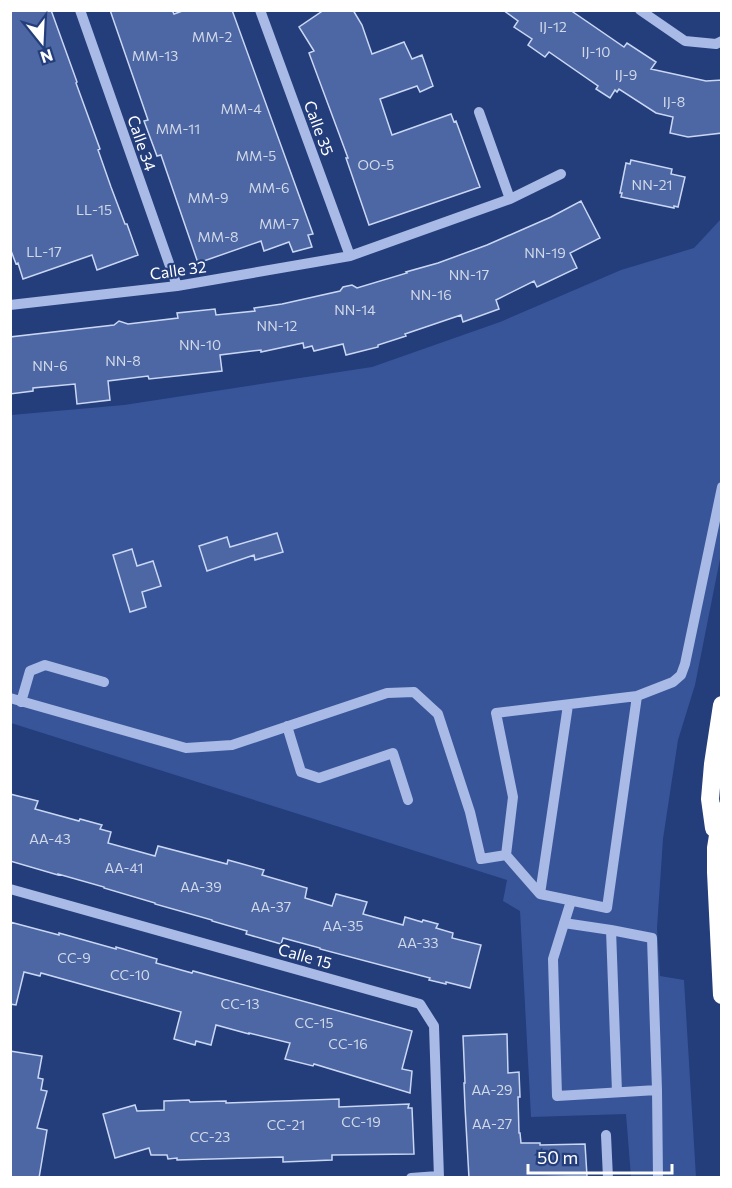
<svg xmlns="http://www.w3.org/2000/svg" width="732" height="1188" viewBox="0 0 732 1188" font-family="Commissioner,sans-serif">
<rect width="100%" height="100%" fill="#243d7b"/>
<path fill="#385599" d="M721,219V554L695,685L678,740L663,839L657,928L660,976L684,980L696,1177H631L626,1114L531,1117L520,911L503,901L507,880L11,723V415L124,405L372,367L500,322L621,270L694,248Z"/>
<path fill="#4c67a4" stroke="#cad7f4" stroke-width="1.5" d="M10,10H51L77,82L76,83L100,149L98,150L111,187L125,224H127L138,255L97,270L92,255L23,279L18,263L16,264L10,248Z
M110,10H172L174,14L185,10H232L313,234L308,235L312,247L293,252L289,242L264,251L261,241L198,263L161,155L157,156L144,121L148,120Z
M324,10H353L362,25L372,54L404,42L412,59L422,55L433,86L420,92L417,86L380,99L392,135L451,114L454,122L456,121L480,187L369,225L346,158H348L309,53L314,51L299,27Z
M503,10H570L624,47L627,43L656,62L651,69L706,81L722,80V133L688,137L670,133L673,117L656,113L619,89L617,92L615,90L610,98L596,89L598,86L549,52L545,57L528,45L532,39L514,27L518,21Z
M631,160L672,169L671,174L685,177L678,207L674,206V208L621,197L622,193H620L626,163L630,164Z
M581,201L600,238L570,253L577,268L537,287L534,281L496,300L499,309L463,322L461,315L405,334L406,336L378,345V347L346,355L343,344L314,351L312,346L304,348L303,343L261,352V350L220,355L222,371L149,379L148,376L108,381L110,400L77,404L75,384L33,388V391L10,394V337L114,325L119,321L128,324L178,318L177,313L215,309L216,315L255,311L254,308L282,304L340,291L343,287L352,285L357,288L407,273L406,272L438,263L487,245L551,217Z
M277,533L283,552L255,560L254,555L207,571L199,546L227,537L230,547Z
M132,549L137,566L153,561L161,586L142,592L146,607L130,612L113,555Z
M10,794L38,801L35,809L79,821L80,819L102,825L100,829L111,832L108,843L155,856L158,846L227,864L228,860L264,870L262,875L307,888L305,898L332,906L336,894L367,902L363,914L403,925L405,917L422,922L423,920L438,924L436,928L453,933L452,938L481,945L470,988L446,982V984L429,980L430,978L320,949V948L283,938L281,944L246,934L247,931L212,921V920L155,904V903L104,888V887L58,874V875L10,861Z
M10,922L59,935V933L116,949V947L157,959L156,963L192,973L193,971L412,1031L402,1069L412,1071L410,1093L314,1064L313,1066L285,1059L290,1043L249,1033V1034L216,1025L211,1045L196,1041L195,1045L174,1039L181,1012L41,973L40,976L24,972L16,1005L10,1004Z
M507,1034L508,1073L519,1072L520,1097H518L519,1133H520L521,1143H540V1145L585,1144L587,1176L469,1178L465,1107L464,1083H465L463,1036Z
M10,1051L42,1056L38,1078L43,1079L41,1090L47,1091L37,1128L47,1130L39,1178H10Z
M339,1099V1107L409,1104L408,1108H412L414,1154L332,1155V1160L283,1162V1157L177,1160V1158L168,1159L167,1155H151L149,1148L115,1158L103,1114L135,1105L137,1111L164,1110V1101L189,1100L190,1102L226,1101V1103Z"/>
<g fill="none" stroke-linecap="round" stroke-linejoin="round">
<path stroke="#a8bae5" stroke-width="10" d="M80,10L177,286
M260,10L350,256
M640,10L685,41L716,44L722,41
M479,112L510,199
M10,305L177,286L350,256L510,199L561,174
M10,698L186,748L232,745L387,693L414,692L438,714L470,812L481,859L506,855
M21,702L30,671L45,665L104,682
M568,705L540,894L607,908L637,696
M287,726L301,772L319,778L393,753L408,800
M10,889L420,1004L434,1026L439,1178
M540,894L506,855L513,797L496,713L637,696L673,682L681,675L685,664L722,487
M564,923L611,930L652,938L657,1090L557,1096L553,959L571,901
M611,930L617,1092
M657,1090L658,1178
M606,1135L608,1178
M411,1178L438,1176"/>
<path stroke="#fff" stroke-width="18" d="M722,811L716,848V872L722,995
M714,828L710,799L713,764L722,705"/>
</g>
<g text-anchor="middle" stroke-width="4.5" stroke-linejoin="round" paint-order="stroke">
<g font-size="14" fill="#d2d9e8">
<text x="553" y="32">IJ-12</text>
<text x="212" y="42">MM-2</text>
<text x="596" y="57">IJ-10</text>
<text x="155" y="61">MM-13</text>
<text x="626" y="80">IJ-9</text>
<text x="674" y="107">IJ-8</text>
<text x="241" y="114">MM-4</text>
<text x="178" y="134">MM-11</text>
<text x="256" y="161">MM-5</text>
<text x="376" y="170">OO-5</text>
<text x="652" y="190">NN-21</text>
<text x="269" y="193">MM-6</text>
<text x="208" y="203">MM-9</text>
<text x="94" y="215">LL-15</text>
<text x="279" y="229">MM-7</text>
<text x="218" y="242">MM-8</text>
<text x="44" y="257">LL-17</text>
<text x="545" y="258">NN-19</text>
<text x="469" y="280">NN-17</text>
<text x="431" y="300">NN-16</text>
<text x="355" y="315">NN-14</text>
<text x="277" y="331">NN-12</text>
<text x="200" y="350">NN-10</text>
<text x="123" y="366">NN-8</text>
<text x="50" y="371">NN-6</text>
<text x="50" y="844">AA-43</text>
<text x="124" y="873">AA-41</text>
<text x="201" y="892">AA-39</text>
<text x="271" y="912">AA-37</text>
<text x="343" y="931">AA-35</text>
<text x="418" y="948">AA-33</text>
<text x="74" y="963">CC-9</text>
<text x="130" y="980">CC-10</text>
<text x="240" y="1009">CC-13</text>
<text x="314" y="1028">CC-15</text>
<text x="348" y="1049">CC-16</text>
<text x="492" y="1095">AA-29</text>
<text x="361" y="1127">CC-19</text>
<text x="492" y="1129">AA-27</text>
<text x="286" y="1130">CC-21</text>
<text x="210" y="1142">CC-23</text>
</g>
<g font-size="16" fill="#fff" stroke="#243d7b">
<text transform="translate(319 128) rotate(70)" y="6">Calle 35</text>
<text transform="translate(142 143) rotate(71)" y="6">Calle 34</text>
<text transform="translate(178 270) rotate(-8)" y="6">Calle 32</text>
<text transform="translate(305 956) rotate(16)" y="6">Calle 15</text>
</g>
</g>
<rect width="732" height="1188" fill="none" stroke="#ffffff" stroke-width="24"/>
<g transform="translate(42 42) rotate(162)" stroke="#243d7b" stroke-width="4.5" paint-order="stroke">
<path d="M0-4.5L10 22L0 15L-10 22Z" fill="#ffffff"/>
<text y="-9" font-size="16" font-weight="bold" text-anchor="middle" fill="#ffffff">N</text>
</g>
<path d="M528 1164v9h144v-9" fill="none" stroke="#ffffff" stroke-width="3"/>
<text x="537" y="1164" font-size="18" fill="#ffffff" stroke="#243d7b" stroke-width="4.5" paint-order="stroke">50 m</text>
</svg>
